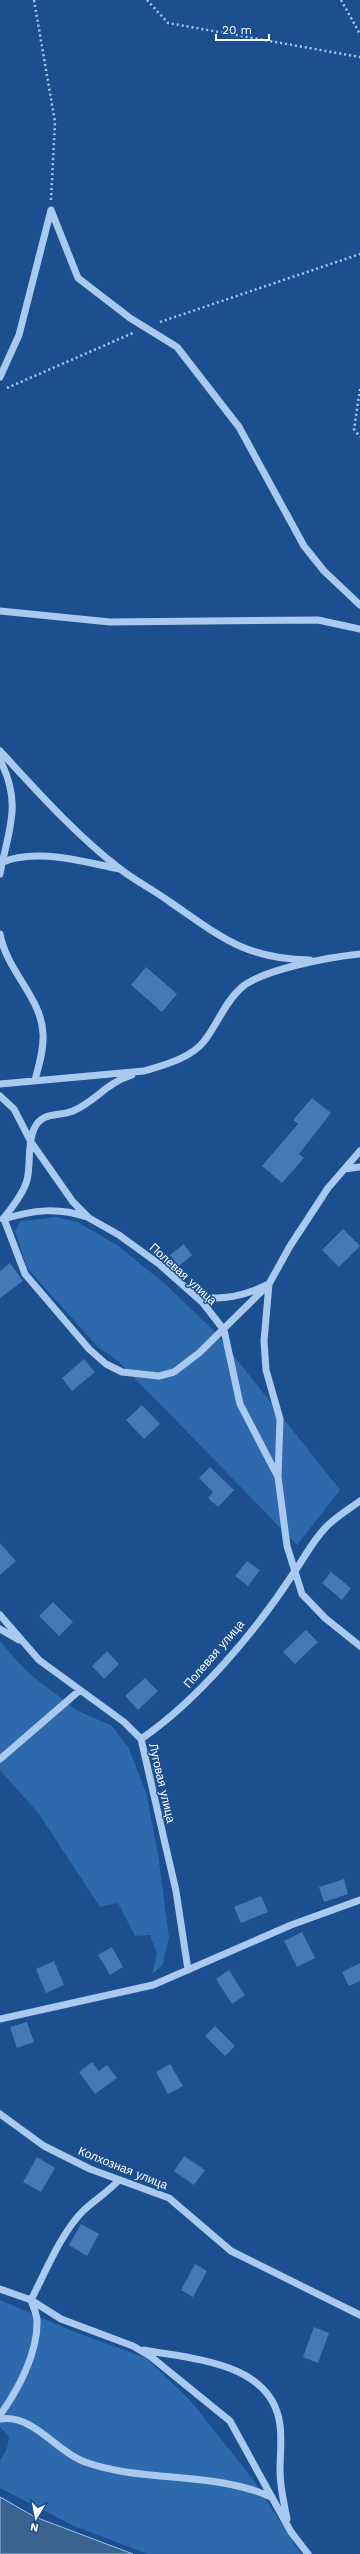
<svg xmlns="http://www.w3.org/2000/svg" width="360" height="2554" viewBox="0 0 360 2554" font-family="'Work Sans',sans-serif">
<rect width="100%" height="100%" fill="#1b4f8f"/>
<path fill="#2e69ad" d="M57,1217L77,1222L117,1245L164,1283L215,1332L340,1490L297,1545L118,1361L98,1347L27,1268L15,1231L21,1221Z
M0,1641L25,1670L76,1710L112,1726L128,1747L146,1792L158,1854L169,1938L162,1966L152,1974L157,1954L150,1935L135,1936L118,1903L100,1907L39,1814L0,1770Z
M0,2300L72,2331L146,2358L189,2399L252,2478L301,2554H148L74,2526L0,2488V2460L7,2449L9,2436L0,2427Z"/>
<path fill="#3c6290" stroke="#9cc4f0" d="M0,2497L35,2517L133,2554H0Z"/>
<path fill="#4478b7" d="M146,967L177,994L162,1012L131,985Z
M312,1098L331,1113L299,1154L304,1158L282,1183L262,1166L298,1124L293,1120Z
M343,1229L360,1246L339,1267L322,1250Z
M184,1244L192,1255L179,1266L170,1255Z
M10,1263L23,1281L0,1298V1271Z
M84,1359L95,1372L72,1391L62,1378Z
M142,1405L160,1424L144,1439L126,1420Z
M210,1467L234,1490L218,1507L208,1498L213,1492L199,1478Z
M0,1543L16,1561L0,1575Z
M247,1561L260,1570L248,1586L235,1576Z
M331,1572L351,1588L342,1600L322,1583Z
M53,1602L73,1622L59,1636L39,1616Z
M306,1630L318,1642L295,1664L283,1652Z
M107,1651L119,1664L104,1679L92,1666Z
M145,1678L158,1691L138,1710L125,1696Z
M344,1879L348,1894L324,1902L319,1887Z
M261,1896L268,1912L241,1923L234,1907Z
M302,1932L315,1958L297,1967L284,1941Z
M112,1947L123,1967L110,1975L98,1955Z
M54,1961L64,1985L46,1993L36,1969Z
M360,1963V1981L349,1986L342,1972Z
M229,1970L245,1995L232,2004L216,1979Z
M27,2022L34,2042L17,2048L10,2027Z
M215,2026L235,2046L225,2056L205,2036Z
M92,2062L99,2071L107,2065L117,2078L95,2094L79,2072Z
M170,2064L183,2086L168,2094L156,2072Z
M184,2156L205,2170L194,2185L174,2171Z
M37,2157L55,2168L41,2192L23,2182Z
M81,2224L99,2234L87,2256L69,2245Z
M195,2264L207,2271L193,2297L181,2290Z
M314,2327L329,2333L318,2363L303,2357Z"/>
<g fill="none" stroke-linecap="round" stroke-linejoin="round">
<path stroke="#a9c9ee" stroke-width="2.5" stroke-dasharray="2 3" stroke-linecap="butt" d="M34,0L55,122L51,200
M147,0L168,23L360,57
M341,0L360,34
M160,322L360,254
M7,388L133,333
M360,389L354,429L360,437"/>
<path stroke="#a9c9ee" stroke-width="7" d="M51,210L78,278L130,318L177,347L239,427L304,546L324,571L360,605
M0,377L19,335L51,210
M0,611L110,622L318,620L360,629
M0,751C38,792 75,834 119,868C135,881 154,890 170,902C221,937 245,959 310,960
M0,760C23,805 8,830 0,874
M0,863C35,847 83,862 120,869
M0,934C7,972 42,998 43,1034C44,1049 39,1065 35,1080
M0,1084L144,1071C164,1065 192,1058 205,1040C218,1023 225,1002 241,988C262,969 331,957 360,954
M0,1096L14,1109L31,1142L73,1202L89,1218L119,1235L159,1264L203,1303L224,1330L240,1404L278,1477L287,1546L302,1594L325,1618L360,1646
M345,1169L360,1167
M87,1217C58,1207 33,1210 4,1219L25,1274L89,1349L106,1364L122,1372L159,1376L174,1372L199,1353L269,1284L290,1246L328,1188L360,1151
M3,1219C11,1209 24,1193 27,1180C31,1165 27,1144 34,1129C42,1111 58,1117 73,1111C96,1101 106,1083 132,1075
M195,1296C223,1301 244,1296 269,1284L264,1341L266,1370L280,1419L278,1477
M0,1615L39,1660L124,1722L141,1739L176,1891L188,1970
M0,1629L19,1640
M141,1739C197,1701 256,1631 293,1574C305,1557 311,1543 326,1527C336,1517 349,1509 360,1501
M0,1759L80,1690
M0,2019L153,1985L291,1925L360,1900
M0,2114L44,2146L90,2169L169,2198L231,2251L360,2315
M0,2289L31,2300C45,2273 62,2231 84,2210C96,2199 109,2191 119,2180
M144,2350C192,2359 272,2362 280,2425C282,2440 280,2455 280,2471C280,2487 284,2503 287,2519
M0,2415C18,2390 38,2353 37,2321C37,2314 33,2307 31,2300L61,2319L133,2346L150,2356L230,2421L291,2532L308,2554
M0,2419C34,2414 55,2451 85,2462C143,2483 215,2471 271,2497"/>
</g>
<g text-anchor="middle" stroke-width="3" stroke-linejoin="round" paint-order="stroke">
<g font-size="12" fill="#fff" stroke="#1b4f8f">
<text transform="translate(183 1274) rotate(42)" y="4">Полевая улица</text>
<text transform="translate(214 1654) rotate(-49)" y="4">Полевая улица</text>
<text transform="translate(162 1783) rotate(77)" y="4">Луговая улица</text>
<text transform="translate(123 2168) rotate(22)" y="4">Колхозная улица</text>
</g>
</g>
<g transform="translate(36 2518) rotate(190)" stroke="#1b4f8f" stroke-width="3" paint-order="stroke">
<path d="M0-3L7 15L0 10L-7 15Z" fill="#ffffff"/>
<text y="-6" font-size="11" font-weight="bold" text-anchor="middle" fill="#ffffff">N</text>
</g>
<path d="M216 34v6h53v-6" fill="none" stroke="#ffffff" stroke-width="2"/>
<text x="222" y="34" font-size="12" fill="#ffffff" stroke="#1b4f8f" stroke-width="3" paint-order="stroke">20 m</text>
</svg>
